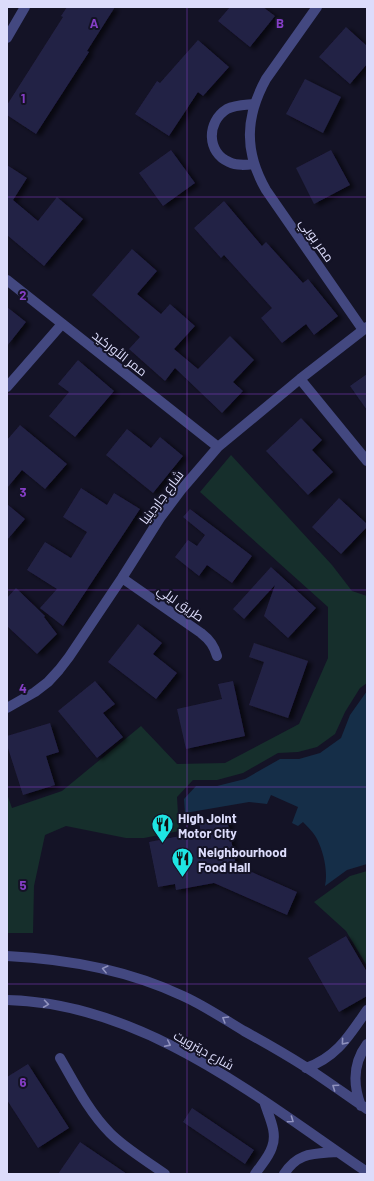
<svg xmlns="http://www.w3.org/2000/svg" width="374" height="1181" viewBox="0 0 374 1181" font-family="Barlow,Cairo,sans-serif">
<defs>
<filter id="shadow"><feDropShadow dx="4.5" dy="2.5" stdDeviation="2" flood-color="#0009"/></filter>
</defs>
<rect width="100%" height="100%" fill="#141326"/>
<path fill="#162f2c" d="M231,455L332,565L352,591L367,596V683L360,688L345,712L335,734L317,747L298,752L278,753L243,773L217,780H193L177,797L179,831L144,838H126L66,826L45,835L34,886L33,933H7V794L12,808L62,791L141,726L177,764L225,763L299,724L328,658V607L200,492Z
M367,871V966L346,931L314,902L350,876Z"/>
<path fill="#152e48" d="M367,691V864L347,870L325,886C328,872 324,853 317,839C314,833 308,827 303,822L298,826L292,823L298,807L271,795L267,804L249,802L185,813L184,799L196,786H217L245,779L280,759H299L320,753L341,738L350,715Z"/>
<path fill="#242145" filter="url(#shadow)" d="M67,7H115L87,51L89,52L36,134L7,115V105L63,17L61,16Z
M230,7H263L275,16L250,47L218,21Z
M346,27L367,46V64L350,84L319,57Z
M198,40L229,67L203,96L198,92L169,136L135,114L157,81L160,83Z
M305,79L341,97L323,133L286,114Z
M171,150L195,183L163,206L139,173Z
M331,150L350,185L314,204L296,168Z
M7,165L27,178L13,200L38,221L57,197L83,219L44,266L7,235Z
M224,201L262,246L266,242L303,283L308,279L338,316L314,335L306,324L282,343L261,318L272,308L224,255L221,258L194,228Z
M132,249L157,271L137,294L161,314L170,304L195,326L174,349L198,369L230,336L254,360L233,382L243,391L222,413L175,368L165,381L129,349L140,337L92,295Z
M7,307L26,322L7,346Z
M78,360L114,391L75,437L49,416L69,392L58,384Z
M367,374V410L350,386Z
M301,418L322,440L312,450L333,472L308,495L266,451Z
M20,425L67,464L45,489L22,470L7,488V440Z
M127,429L151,448L160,437L183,456L153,493L106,455Z
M81,488L107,505L114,493L140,509L63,626L40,608L57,589L27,570L45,542L71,558L87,532L63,517Z
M339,498L367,524V527L341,554L312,527Z
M7,504L25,519L7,540Z
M190,509L252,556L232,583L207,565L199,576L175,557L188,540L197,546L205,535L183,517Z
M271,567L316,608L288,638L264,616L275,585L244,619L233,609Z
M16,588L45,616L44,617L57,634L37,654L7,626V598Z
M138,624L162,643L153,654L177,673L156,699L108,662Z
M254,643L308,661L288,718L249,705L264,662L249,657Z
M95,681L115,704L103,713L123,737L97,758L58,711Z
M233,681L245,736L186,749L177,709L222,699L218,684Z
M50,723L59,752L46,756L55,785L23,795L7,745V736Z
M226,814L236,865L297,892L287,915L214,883L176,890L175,884L158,887L149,842L201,832L198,819Z
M346,936L367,972V996L339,1012L308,958Z
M28,1064L69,1128L38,1148L7,1100V1077Z
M192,1108L254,1150L245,1164L183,1122Z
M80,1142L127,1174H58Z"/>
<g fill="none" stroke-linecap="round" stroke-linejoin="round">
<path stroke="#434880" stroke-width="10" d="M317,7L266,79C245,117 244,152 266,190L363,330
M7,38L25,7
M254,164C246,165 237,166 229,162C207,153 206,122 227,109C235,105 245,105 254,104
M7,280L218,447
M300,379L367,461
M7,387L62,324
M122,578L201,633C210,640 214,646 217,656
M7,708L35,692L48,682L59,670L69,657L122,578L160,518L181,490L218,447L300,379L367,327
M7,956C68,959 128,970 183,996C205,1006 224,1019 244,1031C264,1042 285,1054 304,1066C326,1080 346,1095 367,1109
M7,1000C144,1003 259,1099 367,1172
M60,1058C75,1084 89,1112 110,1133C126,1149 147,1161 165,1174
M306,1068C337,1057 349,1036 367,1010
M361,1106C353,1085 353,1063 367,1044
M255,1174C261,1165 269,1157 272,1147C278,1132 268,1115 264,1101
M284,1174C298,1152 313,1154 337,1152"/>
</g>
<defs><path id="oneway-chevron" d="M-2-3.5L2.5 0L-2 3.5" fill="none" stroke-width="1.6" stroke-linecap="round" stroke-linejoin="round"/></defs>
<g stroke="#9092be">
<use href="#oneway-chevron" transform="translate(105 969) rotate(-166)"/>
<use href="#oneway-chevron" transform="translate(46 1004) rotate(8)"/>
<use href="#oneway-chevron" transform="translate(225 1019) rotate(-149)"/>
<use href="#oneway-chevron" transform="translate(344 1042) rotate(130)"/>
<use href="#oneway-chevron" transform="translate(168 1044) rotate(26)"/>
<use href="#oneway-chevron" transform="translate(335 1087) rotate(-145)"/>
<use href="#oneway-chevron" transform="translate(291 1120) rotate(35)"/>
</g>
<path fill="none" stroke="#853ec5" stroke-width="1" stroke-opacity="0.55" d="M187,7V1174M7,197H367M7,394H367M7,590H367M7,787H367M7,984H367"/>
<defs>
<symbol id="restaurant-pin" viewBox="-11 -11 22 30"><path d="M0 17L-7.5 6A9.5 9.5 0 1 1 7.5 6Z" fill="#1ee5e3" stroke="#141326"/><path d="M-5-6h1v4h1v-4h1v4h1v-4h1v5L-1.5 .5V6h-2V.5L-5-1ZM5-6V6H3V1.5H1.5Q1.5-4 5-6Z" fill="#111"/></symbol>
</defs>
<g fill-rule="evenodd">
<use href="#restaurant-pin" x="150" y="812" width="25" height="34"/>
<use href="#restaurant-pin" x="170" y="846" width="25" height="34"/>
</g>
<g text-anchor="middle" stroke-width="4" stroke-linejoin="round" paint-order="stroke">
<g font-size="13" fill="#dcdcfb" stroke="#141326">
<text transform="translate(317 240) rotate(55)" y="5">ممر بوبي</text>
<text transform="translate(120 353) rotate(38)" y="5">ممر الأوركيد</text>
<text transform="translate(161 497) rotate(-53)" y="5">شارع جاردينيا</text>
<text transform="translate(181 603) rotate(35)" y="5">طريق ليلي</text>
<text transform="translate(204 1050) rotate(29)" y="5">شارع ديترويت</text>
</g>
<g font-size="13" font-weight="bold" fill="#dcdcfb" stroke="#141326" text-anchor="start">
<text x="178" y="823">High Joint<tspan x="178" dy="15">Motor City</tspan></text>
<text x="198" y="857">Neighbourhood<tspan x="198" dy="15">Food Hall</tspan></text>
</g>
</g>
<g font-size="13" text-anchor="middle" font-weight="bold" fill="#853ec5" stroke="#141326" stroke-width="4" stroke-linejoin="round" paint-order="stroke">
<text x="94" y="28">A</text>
<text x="280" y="28">B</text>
<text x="23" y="103">1</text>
<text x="23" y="300">2</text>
<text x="23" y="497">3</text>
<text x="23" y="693">4</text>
<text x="23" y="890">5</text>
<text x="23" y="1087">6</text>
</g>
<rect width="374" height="1181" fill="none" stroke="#dcdcfb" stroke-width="16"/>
</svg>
